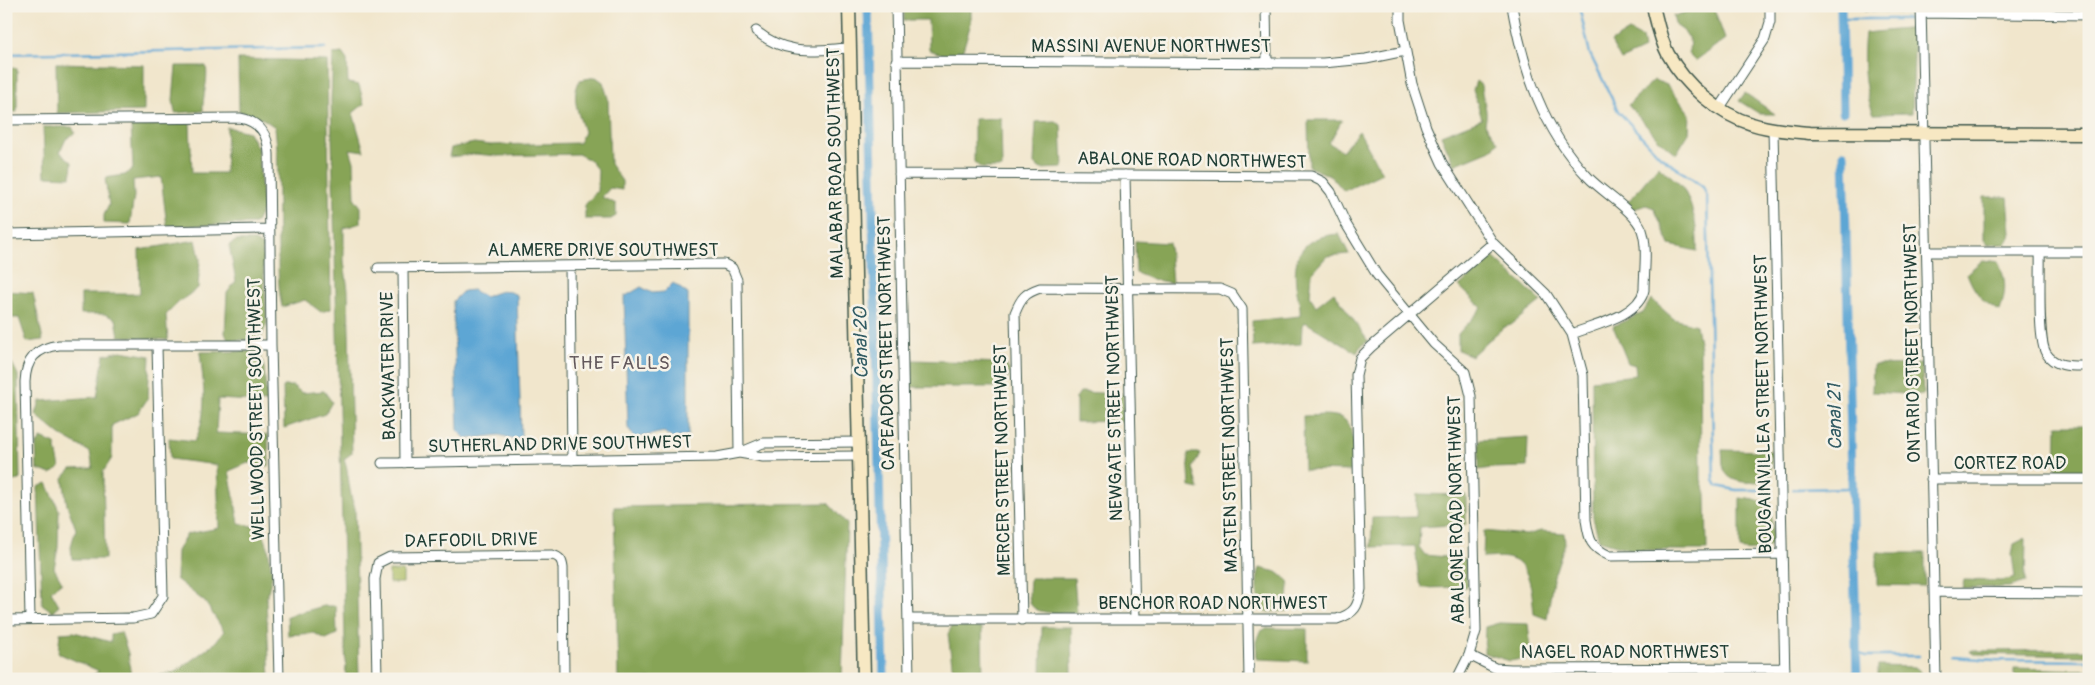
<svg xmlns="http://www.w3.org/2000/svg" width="2095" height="685" viewBox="0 0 2095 685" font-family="Pangolin,sans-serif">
<rect width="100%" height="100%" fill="#f7f3e8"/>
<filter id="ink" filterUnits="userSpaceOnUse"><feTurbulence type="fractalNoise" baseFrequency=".02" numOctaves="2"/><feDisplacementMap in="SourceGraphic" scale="10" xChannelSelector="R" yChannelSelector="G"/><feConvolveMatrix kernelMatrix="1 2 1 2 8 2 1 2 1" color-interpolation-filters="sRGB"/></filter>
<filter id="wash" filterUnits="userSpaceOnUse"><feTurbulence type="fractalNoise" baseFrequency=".0096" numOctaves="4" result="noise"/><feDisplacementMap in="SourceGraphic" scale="20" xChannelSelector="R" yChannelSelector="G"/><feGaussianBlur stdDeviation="1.12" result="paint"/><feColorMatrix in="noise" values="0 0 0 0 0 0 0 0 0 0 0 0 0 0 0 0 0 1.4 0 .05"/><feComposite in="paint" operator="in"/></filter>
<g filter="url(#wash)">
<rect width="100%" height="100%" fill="#f1e6cc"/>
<path fill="#aabc60" stroke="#647c4a" d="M389,571H403V583H389Z
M918,675H954V679H918Z"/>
<path fill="#87a456" stroke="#537045" d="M904,6H971V23L962,53L945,55L929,50L928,20H904Z
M1707,6H1713L1725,39L1695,61L1688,54C1692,41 1688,32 1676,26L1673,16Z
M1864,6H1915L1914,14L1864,10Z
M1915,28L1912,113L1874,114C1863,89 1862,60 1865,33Z
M1629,31L1642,38L1644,49L1621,60L1611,42Z
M342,53L347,60L348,83L359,85L364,104L353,113L364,151L350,149L354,162L355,199L361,207V223L344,228V261L348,290L352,453L344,459C350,476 348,493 355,508L359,679H346L331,100L333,54Z
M238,59L327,61L331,309L321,312L305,300L282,307C278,288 278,269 278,250C277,208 280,168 275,127L263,119L239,111Z
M56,63L144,65V111L57,113Z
M176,66H206C209,81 202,96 203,111L175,113L173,100Z
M6,68H17V112H6Z
M596,77L603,82L608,98L610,164L622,181V190L610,188L602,197L616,204V216L611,219H585V205L597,191L598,171L590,160L578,154L498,156L475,154L449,157L451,148L474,143L491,145L579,143L584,132C579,113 570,98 580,80Z
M1654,80L1667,85L1690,114L1689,133L1676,154L1659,140L1628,105Z
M1476,81L1481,85C1482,101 1489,108 1485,124L1498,142L1493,149L1454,165L1441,135L1482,119L1473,90Z
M1745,93L1775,114H1760L1739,101Z
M1001,118L1002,168H981L974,162V119Z
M1308,120H1342L1329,143L1342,151L1359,131L1382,173L1344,191L1331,176L1309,167Z
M1055,121L1061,125L1063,168L1041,169L1034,164L1036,122Z
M190,123L192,173H225L227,127L249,132L258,149L263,209L255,224L167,226L161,177L133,180L134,196L130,224L104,223V215L109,205L105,178L125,175L133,169L131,126Z
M72,127L75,133L66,139L60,152L72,162L71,177L45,176L43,127Z
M1658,166C1666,173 1679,181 1684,190C1694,208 1698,231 1697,251L1670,245L1654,208L1646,205L1631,210L1627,203Z
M1984,197H2008L2011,233L2006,244L1988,245L1984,240Z
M1339,234L1349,254L1327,256L1312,273L1310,296L1316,306L1334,292L1368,341L1360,347L1357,353L1305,322L1302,325L1301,344L1253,347L1252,321L1300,316C1301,304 1297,296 1296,285C1292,251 1306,236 1339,234Z
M196,240L200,259L198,288L179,302L166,315L168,340L119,336L116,319L104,314H81V294H140L139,250Z
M236,241H255L262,246L267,323L260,340H228L225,333L227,293L236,281L229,245Z
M1135,241L1169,243L1172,283L1151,279L1136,273Z
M1493,257L1541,301L1511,325L1504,327L1471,356L1458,350V334L1482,308L1459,286Z
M1983,260L1998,262C2007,280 2006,292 2000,311C1983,303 1973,291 1967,273Z
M6,291L33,293L43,340L27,342L19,318H6Z
M1651,299L1674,319L1696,325L1700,348L1701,480L1706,494L1707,550H1633L1599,540L1593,518L1592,380L1636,375L1635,365L1628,363L1613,326L1643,313Z
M121,351L150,356L148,398L138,413L112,425V458L103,472L105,559H72L71,546L76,529L67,505L63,478L71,469L93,468L90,452L60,435L36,415L40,401L97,397L104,355Z
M259,351L264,368L267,402L218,399L216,433L268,435L269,466L248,463L229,471L239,523L261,528L268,547L272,576L266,600L270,679H142L175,672L214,644L224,631L205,602L176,579L177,551L187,534L219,528L217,465L170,459L169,438L195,441C209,412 203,382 200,352Z
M912,360L1005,363L1010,372L1003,387H910Z
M6,362L12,363L18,375L20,480L6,482Z
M1922,364L1923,395L1872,392L1873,365Z
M283,386H293L302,393L324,391L332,402L325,414L284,428Z
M1080,392L1123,394L1126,421L1076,422V398Z
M1303,416C1313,416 1325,414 1335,416C1358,418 1354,455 1354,471L1304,470Z
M2057,425H2089V473L2056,472Z
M1528,437L1527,467L1491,468L1479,470V440Z
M41,438L55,444L60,468L51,474L37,469L36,446Z
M1722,450L1771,451V481C1757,482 1730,487 1724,469C1722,464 1723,456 1722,450Z
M1188,453H1200L1193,468L1199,489L1190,487Z
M47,483L59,510L58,548L54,568L62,582L51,591L59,605L53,612L42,604L38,487Z
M1417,494L1466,495V524L1420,527L1419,547L1425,555L1466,559L1467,587L1423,588L1419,581L1415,546L1371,547L1372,518L1416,517Z
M1740,498L1771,502L1773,543C1764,551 1751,552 1740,549Z
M828,503L847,524L842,679H618L614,507Z
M1484,531L1526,535L1541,531L1564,533L1565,543L1553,579L1547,619L1534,614C1532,596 1532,566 1511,559C1503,556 1491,558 1483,558Z
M2026,538L2025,582L2009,587L1962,588L1964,580L2002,581L2015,578L2012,555L2014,544Z
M1877,553H1925V586L1877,585Z
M1260,568L1277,572L1289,581L1288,611L1264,612C1256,601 1255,582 1260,568Z
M1030,578H1074L1077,613C1065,613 1033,616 1030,602C1028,594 1030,585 1030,578Z
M324,606H336L337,634L326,639L314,633L288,635L287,616Z
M1499,623L1528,624L1532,657L1510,661L1484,653L1485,627Z
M952,626L982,628L983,678L1041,675L1042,627H1071L1072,674L1043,677V679H954L948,634Z
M1267,628L1307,629V661L1257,659L1256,642L1260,631Z
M74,632L111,642V634L121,632L128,653L131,679H87L99,671L58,653L60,633Z
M2089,650V656L1974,654L1969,651Z
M1878,666L1915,667L1922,673V679H1878Z
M2014,668L2089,670V679H2019L2014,674Z
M1653,676L1777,677V679H1653Z"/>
<path fill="#5da6d4" stroke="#3e7284" d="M673,283L688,294V435L673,439L664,432L634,438L628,428L624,297L641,287L652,293L664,292Z
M473,290L485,297C497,292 504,288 517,295L521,437L514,439L499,435L466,439L458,431L453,301L463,291Z"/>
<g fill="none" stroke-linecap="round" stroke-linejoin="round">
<path stroke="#5da6d4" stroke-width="2.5" d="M1579,6L1590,54L1618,111L1660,156L1703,187L1707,196L1714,480L1717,486L1736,490H1768
M1841,19H1910
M6,54L325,48
M1793,489L1852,488
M1856,653L1866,656H1919
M1952,657L1995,660L2089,661"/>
<path stroke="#5da6d4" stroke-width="9" d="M868,6L884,679
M1841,6L1843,112
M1844,154L1857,679"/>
</g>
</g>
<g filter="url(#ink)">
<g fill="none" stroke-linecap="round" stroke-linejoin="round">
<defs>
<path id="street" d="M896,6L909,679
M1266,6L1267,63
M1400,6V20L1412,84L1426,127L1442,163L1493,243L1546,294L1572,334L1583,375L1586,520C1589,540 1590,547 1610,556L1782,554
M1512,6C1523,69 1543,130 1588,177C1602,192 1635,211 1642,230C1648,248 1644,271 1644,290C1639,316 1594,325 1572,334
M1921,6L1936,679
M1921,13L2089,15
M756,31C787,56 813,50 850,48
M896,61L1323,63L1366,59L1405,51
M1719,109L1765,39L1770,22V6
M6,120L240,118C261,122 268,135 269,154L271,345L279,679
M1773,129L1785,679
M899,174L1311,176L1323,182L1331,192L1346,224L1377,275L1434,344L1465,372L1471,396L1476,631L1469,655L1457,679
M1125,175L1135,619
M6,234L268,229
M1927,252H2089
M2040,252C2041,272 2037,338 2046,353C2055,368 2074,366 2089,366
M570,266L572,460
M378,268L724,264L732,268L737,280L739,453
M403,268L405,463
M739,453L763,457L859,456
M382,463L717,457L739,453L763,443L859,442
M1931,479H2089
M1934,592L2089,593
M30,619L25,382C26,359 36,348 59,345H271
M908,619H1337C1355,613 1358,607 1361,589L1356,375L1360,358L1371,347L1493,243
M6,620L133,618L151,614L163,596L157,346
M1022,620L1015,313C1021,298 1025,293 1040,288L1220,289L1232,294L1242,309L1249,679
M1469,655L1495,668L1511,669L1785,668
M377,679L375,579L378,563L390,557L552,555C560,557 562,560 563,568L564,679"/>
<path id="secondary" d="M849,6L864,679
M1653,6C1657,22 1660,39 1668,54C1685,85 1718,114 1752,124C1770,130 1789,131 1809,133L2089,134"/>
</defs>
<use href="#street" stroke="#3e564b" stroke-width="11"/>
<use href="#secondary" stroke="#3e564b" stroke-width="15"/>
<use href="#street" stroke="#fff" stroke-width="9"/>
<use href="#secondary" stroke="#f7e8c3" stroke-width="12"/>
</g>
</g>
<g text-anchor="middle" stroke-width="5" stroke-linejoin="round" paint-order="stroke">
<g font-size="18" fill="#1f3d34" stroke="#f7f3e8">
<text x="1151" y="52">MASSINI AVENUE NORTHWEST</text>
<text transform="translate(1192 160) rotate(1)" y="6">ABALONE ROAD NORTHWEST</text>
<text transform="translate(835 163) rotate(-91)" y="6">MALABAR ROAD SOUTHWEST</text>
<text x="603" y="256">ALAMERE DRIVE SOUTHWEST</text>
<text transform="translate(886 343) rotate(-91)" y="6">CAPEADOR STREET NORTHWEST</text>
<text transform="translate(1912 343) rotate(-91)" y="6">ONTARIO STREET NORTHWEST</text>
<text transform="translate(388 366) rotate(-91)" y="6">BACKWATER DRIVE</text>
<text transform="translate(1114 398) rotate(-91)" y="6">NEWGATE STREET NORTHWEST</text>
<text transform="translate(1763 404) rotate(-91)" y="6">BOUGAINVILLEA STREET NORTHWEST</text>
<text transform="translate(256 409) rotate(-91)" y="6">WELLWOOD STREET SOUTHWEST</text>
<text transform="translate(560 444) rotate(-1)" y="6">SUTHERLAND DRIVE SOUTHWEST</text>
<text transform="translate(1229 455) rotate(-91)" y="6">MASTEN STREET NORTHWEST</text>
<text transform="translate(1002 460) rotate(-91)" y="6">MERCER STREET NORTHWEST</text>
<text x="2010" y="469">CORTEZ ROAD</text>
<text transform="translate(1456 510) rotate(-91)" y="6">ABALONE ROAD NORTHWEST</text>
<text transform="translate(471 540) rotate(-1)" y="6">DAFFODIL DRIVE</text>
<text x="1213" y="609">BENCHOR ROAD NORTHWEST</text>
<text x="1625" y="658">NAGEL ROAD NORTHWEST</text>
</g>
<g font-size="19" font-style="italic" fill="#325c64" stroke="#f7f3e8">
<text transform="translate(860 343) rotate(-91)" y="7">Canal 20</text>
<text transform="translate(1834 417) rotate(-91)" y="7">Canal 21</text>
</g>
<g font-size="19" letter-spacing="1" fill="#62585c" stroke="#f7f3e8">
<text x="620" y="369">THE FALLS</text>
</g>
</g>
<rect width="2095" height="685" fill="none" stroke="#f7f3e8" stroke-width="25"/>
</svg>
